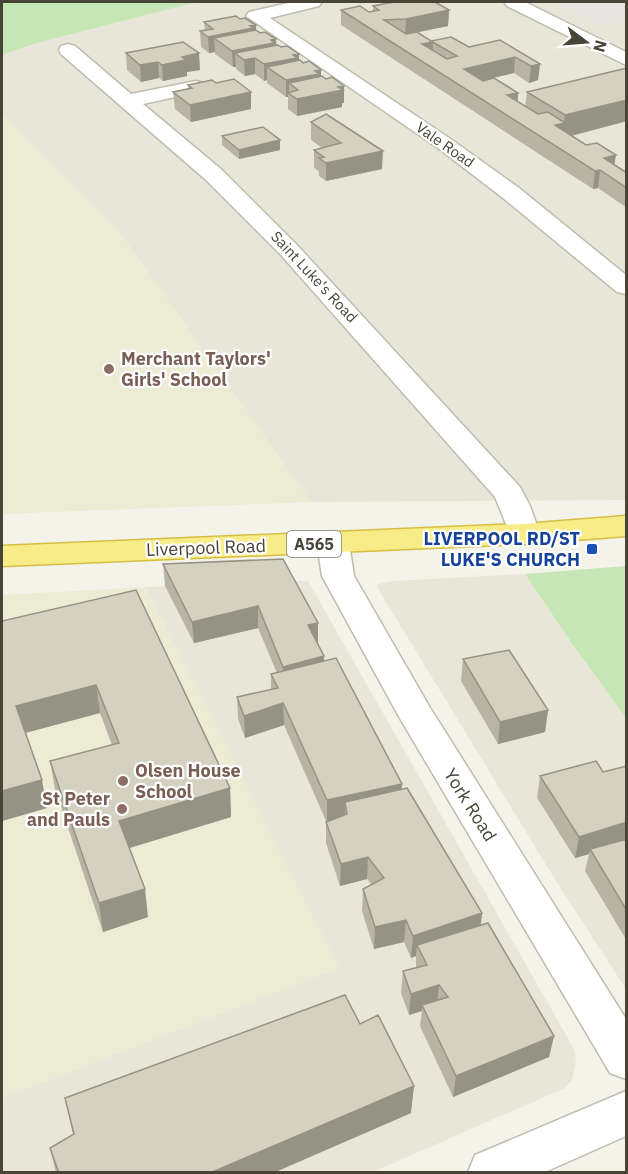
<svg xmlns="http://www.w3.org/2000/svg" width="628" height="1174" viewBox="0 0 628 1174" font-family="'IBM Plex Sans',sans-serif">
<rect width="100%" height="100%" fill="#f4f3ea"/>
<path fill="#e8e6d8" d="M197,2H626V500L311,502L123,237L2,115V55L37,43Z
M525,574L573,645L626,718V989L556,881L377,587L378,584L392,581Z
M284,581H308L574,1049L576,1059L572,1080L565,1088L373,1172H2V1098L338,968L146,587Z"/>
<path fill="#ecebd4" d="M2,115L123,237L311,502L2,514Z
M146,587L339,968L2,1098V595Z"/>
<path fill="#c6e6b5" d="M2,2H197L37,43L2,55Z
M626,566V718L573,645L525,574Z"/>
<path fill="#e6e5e1" d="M554,2H626V20L603,25Z"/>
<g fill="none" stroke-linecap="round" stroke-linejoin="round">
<defs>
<path id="minor" d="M293,2H322L319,6L270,18L452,140L519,188L626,275V294L617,292L503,198L438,148L246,16L249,12Z
M504,2H525L626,52V65L507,6Z
M68,44L75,46L131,94L196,81L203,83L206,87L203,91L143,104L222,170L297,245L520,487L530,506L540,534L535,541L524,544L513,541L495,497L281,255L206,180L61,54L59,50L61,46Z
M333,533L344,536L349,543L354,576L429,706L626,1019V1079L610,1073L398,715L322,576L317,543L322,536Z
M626,1091V1136L545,1172H468L475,1155Z"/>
<path id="trunk" d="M626,516V536L524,544L2,566V546L524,524Z"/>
</defs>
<use href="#minor" stroke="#bfbdad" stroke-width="3"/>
<use href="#trunk" stroke="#d6be42" stroke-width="3"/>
<use href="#minor" fill="#fff" fill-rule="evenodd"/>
<use href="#trunk" fill="#f8ec88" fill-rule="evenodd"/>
</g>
<path fill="#b7b4a5" d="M373,6L449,10L448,26L417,32L431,41L469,47L500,40L540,64L538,80L529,83L514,73L483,80L518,93V102L525,107L527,92L627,121L571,136L627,173V208L598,188L593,189L341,25V10L369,12L373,11Z
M240,19L256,25V30L276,45L299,54V60L321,76L344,86V103H342V107L297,116L288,109V97H286L267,83V80L264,81L255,74L245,76L236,69V67H233L215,54V52L209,53L201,47L200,31L205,30L204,22Z
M126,53L200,70L187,72V76L163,81L159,78L141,82L127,70Z
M188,85L251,109L191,122L175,109L173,92L188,89Z
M311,122L382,169L326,181L319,176V172L314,167V150L322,148L311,140Z
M222,136L280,140V150L239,159L222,145Z
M163,564L318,623V645L324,656V661L402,784L401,790L482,913L481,926L554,1036L549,1057L453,1097L420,1026L422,1011L409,1015L401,993L403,971L416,968V956L411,958L404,942L374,949L362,911L363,889L371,884L367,879L340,886L326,843V821L284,725L245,738L238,719L237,697L271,690V674L277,673L258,628L194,643L165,586Z
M136,590L230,788L231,817L129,848L148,917L103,932L55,789L50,761L112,745L100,713L25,733L47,808L2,821V621Z
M463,659L548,710L545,732L498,744L461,681Z
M627,766V941L585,871L589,854L575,858L537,798L540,776L603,772Z
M360,1024L411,1113L273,1173H56L50,1148L73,1134L65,1098Z"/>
<path fill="#959286" d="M449,10L448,26L405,35L406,19Z
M256,25V40L214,38L215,52L209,53L208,37Z
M276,39L277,55L255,58V74L245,76L244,60L235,53L236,67H233L232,51Z
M433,42L432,58L422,44Z
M199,53L200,70L187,72V76L163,81L162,65L182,57Z
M299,54V70L267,67V80L264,81V64Z
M515,57L514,73L462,85L464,69Z
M158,62L159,78L141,82L140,65Z
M540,64L538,80L529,83L531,66Z
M321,70V86L298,90L289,83V93H288V97H286V80Z
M344,86V103H342V107L297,116V99Z
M251,92V109L191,122L190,105Z
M518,93L517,110L507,95Z
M627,100V121L563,138L555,125L564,123L565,115Z
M280,140V150L239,159V150Z
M383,151L382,169L326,181V163Z
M616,155L613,173L604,158Z
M600,170L598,188L593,189L595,171Z
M258,606V628L194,643L192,622Z
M318,623V645L308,625Z
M324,656V678L283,688V667Z
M96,685L100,713L21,734L16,706Z
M283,703L284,725L245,738L244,716Z
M548,710L545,732L498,744L500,722Z
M42,780L47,808L2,821V791Z
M402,784L400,806L345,802V818L327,822V800Z
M230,788L231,817L123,850L119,821Z
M627,810V842L590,849L589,854L575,858L579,837Z
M368,857L367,879L340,886L341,864Z
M145,889L148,917L103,932L99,903Z
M482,913L479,935L417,945L416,956L411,958L413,936Z
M406,920L404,942L374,949L375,927Z
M439,985L437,1006L422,1005V1011L409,1015L411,994Z
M554,1036L549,1057L453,1097L456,1076Z
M414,1086L411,1113L273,1173H210Z"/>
<path fill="#d5d1c0" stroke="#959286" stroke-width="1.5" d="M394,2H435L449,10L406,19L384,20L406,34L417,32L433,42L422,44L447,59L457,56L431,41L451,37L469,47L500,40L540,64L531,66L515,57L464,69L483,81L494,78L518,93L507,95L538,114L548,112L565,123L555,125L586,145L597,143L616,155L604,158L627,173V188L600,170L595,171L341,10L360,6L369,12L379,10L373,6Z
M236,16L240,19L245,18L256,25L250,26L253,28L208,37L200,31L213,29L204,22Z
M256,30L260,33L265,32L276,39L271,40L274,43L232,51L214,38Z
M183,42L199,53L182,57L186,60L162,65L158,62L140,65L126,53Z
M278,45L281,47L287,46L299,54L293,55L297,58L264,64L255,58L244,60L235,53Z
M300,60L303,63L309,61L321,70L315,71L319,74L286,80L267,67Z
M627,68V100L565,115L527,92Z
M322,76L326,79L332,77L344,86L338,87L343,90L297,99L288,93L298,90L289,83Z
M234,79L251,92L190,105L173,92L192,88L188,85L212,80L216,83Z
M326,114L383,151L326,163L319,158L324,157L314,150L341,143L311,122Z
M263,127L280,140L239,150L222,136Z
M283,559L318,623L308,625L324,656L283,667L258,606L192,622L163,564Z
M136,590L230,788L119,821L145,889L99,903L50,761L119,743L96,685L16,706L42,780L2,791V621Z
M509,650L548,710L500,722L463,659Z
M336,658L402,784L327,800L283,703L244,716L237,697L278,688L271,674Z
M596,761L603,772L627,766V822L579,837L540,776Z
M407,788L482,913L413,936L406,920L375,927L363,889L384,878L368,857L341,864L326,822L347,814L345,802Z
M627,839V911L590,849Z
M488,923L554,1036L456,1076L422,1005L448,997L439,985L411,994L403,971L427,965L417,945Z
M345,995L360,1024L378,1015L414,1086L210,1173H59L50,1148L74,1134L65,1098Z"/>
<g fill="#8d6e63" stroke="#fff" stroke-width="2">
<circle cx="109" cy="369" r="6"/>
<circle cx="123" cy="781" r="6"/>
<circle cx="122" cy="809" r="6"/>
</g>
<rect fill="#1a4fb4" stroke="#fff" stroke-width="2" x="586" y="543" width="12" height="12" rx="3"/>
<g text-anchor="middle" stroke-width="4.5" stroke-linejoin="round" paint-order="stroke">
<g font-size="15" fill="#484538" stroke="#fff">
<text transform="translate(445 145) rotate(35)" y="5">Vale Road</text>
<text transform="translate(314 277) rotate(47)" y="5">Saint Luke's Road</text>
</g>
<rect fill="#fff" stroke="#7f7d74" stroke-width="1.5" x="287" y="531" width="54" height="26" rx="4.5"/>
<g font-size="16" font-weight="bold" fill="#484538">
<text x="314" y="550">A565</text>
</g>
<g font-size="18" font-weight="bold" fill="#785e54" stroke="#fff" text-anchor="start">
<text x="121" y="365">Merchant Taylors'<tspan x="121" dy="21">Girls' School</tspan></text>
<text x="135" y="777">Olsen House<tspan x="135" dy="21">School</tspan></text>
<text x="110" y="805" text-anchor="end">St Peter<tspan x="110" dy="21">and Pauls</tspan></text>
</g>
<g font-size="18" font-weight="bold" fill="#164399" stroke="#fff" text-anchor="end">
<text x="580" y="545">LIVERPOOL RD/ST<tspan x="580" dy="21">LUKE'S CHURCH</tspan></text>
</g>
<g font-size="18" fill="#484538" stroke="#fff">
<text transform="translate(206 548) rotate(-2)" y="6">Liverpool Road</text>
<text transform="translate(470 805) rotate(58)" y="6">York Road</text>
</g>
</g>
<rect width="628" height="1174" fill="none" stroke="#484538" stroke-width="6"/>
<g transform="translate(586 42) rotate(106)" stroke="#ffffff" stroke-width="4.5" paint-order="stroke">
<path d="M0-4.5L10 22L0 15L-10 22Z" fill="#484538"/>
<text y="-9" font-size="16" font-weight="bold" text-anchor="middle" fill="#484538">N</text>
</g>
</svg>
